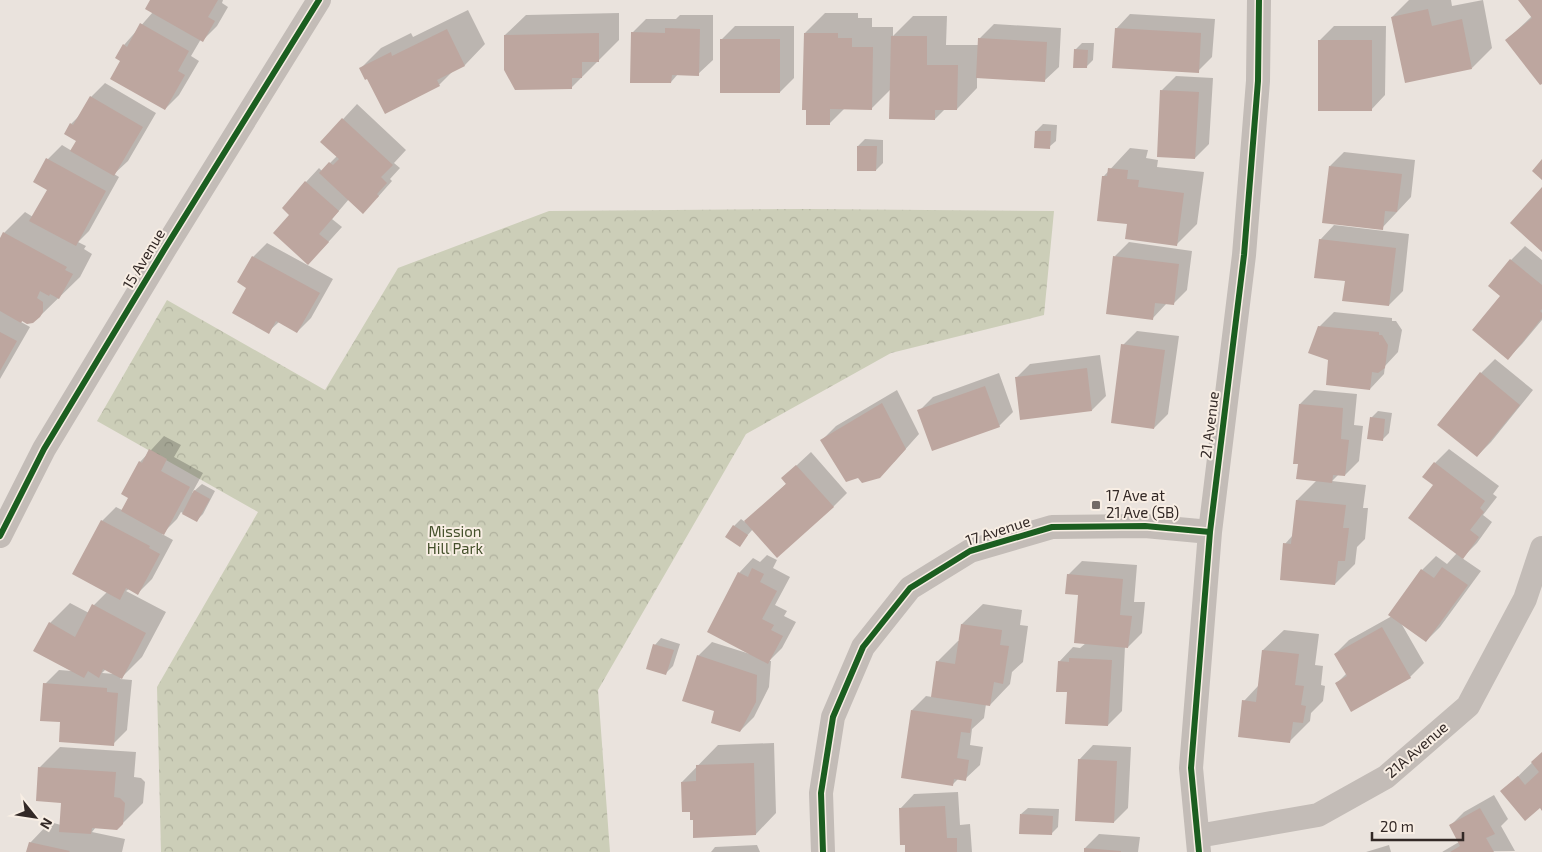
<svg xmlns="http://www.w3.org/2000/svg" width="1542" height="852" viewBox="0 0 1542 852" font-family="'Exo 2',sans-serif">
<defs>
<pattern id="park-crowns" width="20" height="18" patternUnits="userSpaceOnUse" patternTransform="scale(1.25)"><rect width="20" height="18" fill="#ccceb8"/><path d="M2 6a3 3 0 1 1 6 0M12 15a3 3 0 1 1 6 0" fill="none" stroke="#b0b19e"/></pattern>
</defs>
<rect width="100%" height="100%" fill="#eae3dd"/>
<path fill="url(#park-crowns)" d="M806,209L1054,211L1044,315L891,353L746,434L598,690L610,852H161L157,687L258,512L97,421L167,300L325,390L398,268L549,211Z"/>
<path fill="#0003" fill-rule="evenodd" d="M151,0H223L222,3L228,7L217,26L203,40L201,39L191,56L199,61L179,95L165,109L122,60L124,45L153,12Z
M1409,0H1451L1452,6L1483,0L1492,48L1472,68L1392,17Z
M1519,0H1542V82L1507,40L1532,16Z
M468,10L485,44L465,65L455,69L439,85L368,77L360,69L381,48L411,33L413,37Z
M619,13V40L571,88L505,35L526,15Z
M825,13H858V18H872V27H893V36L913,16H947L946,45H979L980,38L994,24L1061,28L1059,67L1044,81L977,77V88L957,109H945L935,119L891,89L871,109L845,108L829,124L805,33Z
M1130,14L1215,19L1212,57L1198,71L1116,29Z
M680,15H713V60L698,74H678L671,82L632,33L646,19H676Z
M735,26H794V78L780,92L721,40Z
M1334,26H1386L1385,95L1371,110L1320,40Z
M1082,43H1094L1093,60L1086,67L1075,50Z
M1176,76L1213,78L1209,144L1195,158L1162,90Z
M105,83L156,113L128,161L114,174L119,177L89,231L78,242L86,246L84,249L92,254L80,277L40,316L23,320L21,322L30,327L0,379V240L4,233L25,212L33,217L48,190L35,182L48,159L62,145L72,151L78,141L71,124L81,114L91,97Z
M357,104L406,150L394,163L400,168L390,179L392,181L377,198L349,199L332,219L342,227L322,249L291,214L306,182L319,168L322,171L337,156L322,142Z
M1043,124L1057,125L1056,141L1049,147L1036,131Z
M865,139L883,140V163L876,170L858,146Z
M1130,148L1148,150L1146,158L1158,160L1157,167L1204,172L1197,224L1177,244L1104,176Z
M1344,152L1415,160L1411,197L1382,228L1330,166Z
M1334,225L1409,234L1403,291L1389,305L1320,240Z
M1129,242L1192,251L1187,290L1173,304L1167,303L1152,319L1115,256Z
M267,243L333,279L311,318L297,332L279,322L268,332L248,287L239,282L253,257Z
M1525,246L1542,260V320L1522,344L1508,358L1502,296L1511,260Z
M1334,312L1392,318V321H1396L1402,330L1398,352L1385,366L1384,374L1370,389L1329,359L1320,326Z
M1137,331L1179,336L1168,414L1154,428L1123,345Z
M1100,355L1106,396L1092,410L1016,378L1030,364Z
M1495,359L1533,390L1491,442L1477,456L1481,373Z
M999,373L1013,412L999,426L919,411L933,397Z
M897,390L919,434L894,462L822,440L836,426Z
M1314,390L1357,394L1354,425L1363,426L1359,461L1345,475L1339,474L1332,481L1366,485L1363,508H1368L1365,539L1357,547L1355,564L1335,584L1285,544L1293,535L1297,500L1317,480L1300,404Z
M1378,411L1392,413L1389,433L1382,440L1371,418Z
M164,436L181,445L174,457L203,473L192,493L202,484L215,491L203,514L196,521L181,512L177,519L162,534L173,540L152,579L138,593L129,589L126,591L166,612L142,657L120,679L132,680L127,730L113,744L62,721L45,684L59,670L72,671L50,623L70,603L89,613L94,605L107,592L102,521L116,507L122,510L129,498L140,462ZM106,669L115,674L102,673Z
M1449,449L1499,486L1493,494L1497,497L1483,515L1492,522L1477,543L1462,558L1481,571L1440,627L1426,641L1401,623L1424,663L1410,677L1337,683L1347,673L1335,654L1349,640L1392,616L1422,570L1436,556L1447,564L1457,553L1434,485L1435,463Z
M811,452L847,493L833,507L753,529L739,545L734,526L741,519L745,522L787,483L783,478Z
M767,555L777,560L773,568L790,577L775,605L787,611L784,616L796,622L782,648L769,661H771L769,687L754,717L740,731L716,711L698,656L712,642L750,654L709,631L739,573L753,558L760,562Z
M1082,561L1137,565L1134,602H1145L1142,633L1128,647L1125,646L1122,711L1108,725L1068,691L1059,662L1073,647L1080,648L1086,643L1080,594L1068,575Z
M983,604L1022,610L1020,625L1028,626L1023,662L1012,672L1010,684L990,705L986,704L984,718L972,729L970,745L983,747L980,765L965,779L959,778L952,785L912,710L926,696L932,697L937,662L958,641H960L962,624Z
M1284,630L1319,634L1315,665L1323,666L1321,685L1325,686L1323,701L1311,713L1310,721L1290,741L1244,701L1259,685L1263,650Z
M661,638L680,644L673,666L666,673L655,645Z
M774,743L776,813L756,834L694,819L682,782L718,745Z
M1093,745L1131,747L1128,808L1114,822L1079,760Z
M60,747L136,752L134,777L141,778L145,782L143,803L122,824L96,827L92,832L125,839L122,852H28L30,843L50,822L61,825L62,802L40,767Z
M1542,753V809L1540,806L1502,792Z
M958,792L960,825L970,824L972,852H907L900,809L914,794Z
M1494,795L1508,819L1501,826L1515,851L1442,852L1459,842L1450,826L1464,812Z
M1028,808L1059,809L1058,827L1051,834L1021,814Z
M1099,834L1140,837L1138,852H1085V848Z
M757,845L760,852H711L715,847Z
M1389,845L1391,852H1366Z"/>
<path fill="#bda69f" d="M150,0H218L208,17L215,21L203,42L145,9Z
M1518,0H1542V84L1540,85L1505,40L1532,18Z
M1428,9L1432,26L1462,19L1472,69L1405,83L1391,17Z
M140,23L189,51L178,71L185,75L165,110L110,79L120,61L115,58L123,44L127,47Z
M665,28L700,29L699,76L672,75L671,83H630L631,32L665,33Z
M1115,28L1201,33L1199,73L1112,68Z
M447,29L465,66L437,80L440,86L385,114L367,79L365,80L359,68L391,52L392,56Z
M599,33V62H582V78H572V89L515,90L504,70V35Z
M804,33H838V38H852V47H873L872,110L830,109V125H806V110H802Z
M891,36H927V65H958L957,110H935V120L889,119Z
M978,38L1047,42L1045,82L976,78Z
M720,39H780V93H720Z
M1318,40H1372V111H1318Z
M1074,49L1088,50L1087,68H1073Z
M1160,90L1199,92L1195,159L1157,157Z
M90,96L143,127L114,176L70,151L76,141L64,134L70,123L73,125Z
M342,118L393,165L381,177L387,183L377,194L379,196L363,214L319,173L329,162L333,165L339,159L320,142Z
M1035,131H1051L1050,149L1034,148Z
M857,146H877L876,171H857Z
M46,158L106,191L76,246L29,221L47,190L33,182Z
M1542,159V180L1532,171Z
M1329,166L1402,174L1397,212L1385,211L1383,230L1322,223Z
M1108,168L1128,170L1127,179L1139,180L1138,187L1184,193L1177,246L1125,239L1127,224L1097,221L1102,176H1107Z
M305,181L339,211L319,234L329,242L308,265L273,233L289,215L282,208Z
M1542,187V252L1510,223Z
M3,232L67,267L65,270L73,274L59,299L50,294L49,296L40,291L37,298L43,302V312L40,317L33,323L27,324L22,321L21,323L0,311V238Z
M1319,239L1396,248L1389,306L1342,301L1345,281L1314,278Z
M252,256L320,293L297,333L276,321L269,334L232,313L246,288L237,282Z
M1113,256L1179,264L1174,305L1155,303L1153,320L1106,314Z
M1510,259L1542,285V309L1540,311L1542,313V318L1508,360L1472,330L1500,296L1488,286Z
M1318,326L1379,332V335H1382L1388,345L1385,368L1378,373L1372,372L1370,390L1326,385L1328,360L1308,353Z
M0,332L17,341L0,371Z
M1121,344L1165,350L1154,429L1111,423Z
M1087,368L1092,411L1020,420L1015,377Z
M1480,372L1520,405L1477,457L1437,425Z
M985,386L1000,427L932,451L917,410Z
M882,403L906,449L880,478L862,483L858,478L846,482L820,440Z
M1299,404L1343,408L1341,439L1349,440L1345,476L1333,475L1332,483L1296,479L1298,464H1293Z
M1370,417L1385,419L1383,441L1367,439Z
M149,449L167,459L161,471L190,487L164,535L121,511L128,498L121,494L139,461L142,463Z
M1434,462L1485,501L1480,508L1484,512L1470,530L1479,537L1463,559L1408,518L1433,485L1422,477Z
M796,465L834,507L777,558L744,521L786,484L781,478Z
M194,490L210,499L197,522L182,514Z
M1296,500L1346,505L1343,528H1349L1345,561H1338L1335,585L1280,580L1283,543L1291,544Z
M101,520L150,546L149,548L160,554L138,595L126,588L120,600L72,574Z
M733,525L748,535L740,547L725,537Z
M1442,567L1468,585L1426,642L1388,615L1421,569L1434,578Z
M752,568L764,574L760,582L777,591L762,619L774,625L771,630L783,636L768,664L707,632L738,572L748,577Z
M1067,574L1123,579L1120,615L1132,616L1128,648L1074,643L1078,595L1065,594Z
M92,604L146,633L122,679L103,669L99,678L88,671L84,678L33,651L49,622L75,637Z
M961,624L1002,630L1000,645L1009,646L1003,684L994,682L990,706L931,697L936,661L955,664Z
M1382,627L1411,678L1351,712L1335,683L1347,676L1334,654Z
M653,644L674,650L666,675L646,669Z
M1262,650L1299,654L1295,685L1304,686L1301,705L1306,706L1303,723L1293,722L1290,743L1238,737L1242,700L1256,702Z
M697,655L757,675L756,702L740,732L711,723L714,711L682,701Z
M1069,658L1112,660L1108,726L1065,724L1067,692H1056L1058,661L1069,662Z
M43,683L107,688V692L118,693L114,746L59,742L60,722L40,721Z
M911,710L972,719L970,733L961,732L957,758L969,760L966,781L954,779L953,786L901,778Z
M1542,752V811L1540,808L1525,821L1500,791L1518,776L1525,785L1539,772L1531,762Z
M1078,759L1117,761L1114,823L1075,821Z
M754,763L756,835L693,838V820H690V812H682L681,782L696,781V765Z
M38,767L116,772L114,797L120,798L125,803L123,824L117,830L92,828L91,834L59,832L61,803L36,801Z
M945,806L947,838H957V852H905V845H900L899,808Z
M1480,808L1495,834L1486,838L1494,852H1450L1460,846L1449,825Z
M1020,814L1053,816L1052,835L1019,834Z
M29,842L70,851L69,852H26Z
M1084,848L1121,851V852H1084Z"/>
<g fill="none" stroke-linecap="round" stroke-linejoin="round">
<path stroke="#c3bcb7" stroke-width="24" d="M0,536L44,449L164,250L319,0
M1198,836L1318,815L1386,777L1468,706L1525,599L1542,548
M823,852L821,793L833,717L863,647L910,588L970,551L1052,527L1145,526L1210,532
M1199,852L1191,768L1210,532L1244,255L1258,81L1259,0"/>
<defs>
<path id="cycleway" d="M0,536L44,449L164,250L319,0
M823,852L821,793L833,717L863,647L910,588L970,551L1052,527L1145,526L1210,532
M1199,852L1191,768L1210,532L1244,255L1258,81L1259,0"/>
</defs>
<use href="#cycleway" stroke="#f8eee4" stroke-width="9"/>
<use href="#cycleway" stroke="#1b5e20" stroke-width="6"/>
</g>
<rect fill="#736a66" stroke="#f8eee4" stroke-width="2" x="1091" y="500" width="10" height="10" rx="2.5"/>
<g text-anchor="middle" stroke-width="4" stroke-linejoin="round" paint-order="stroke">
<g font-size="15" fill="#332926" stroke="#f8eee4">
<text transform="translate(144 259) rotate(-59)" y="5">15 Avenue</text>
<text transform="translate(1210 425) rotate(-83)" y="5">21 Avenue</text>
<text transform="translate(998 531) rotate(-18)" y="5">17 Avenue</text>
<text transform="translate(1417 750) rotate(-41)" y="5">21A Avenue</text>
</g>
<g font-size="15" fill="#332926" stroke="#f8eee4" text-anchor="start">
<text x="1106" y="501">17 Ave at<tspan x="1106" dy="17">21 Ave (SB)</tspan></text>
</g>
<g font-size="15" fill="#44502b" stroke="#f8eee4">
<text x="455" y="537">Mission<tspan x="455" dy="17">Hill Park</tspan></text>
</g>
</g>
<g transform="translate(35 817) rotate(120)" stroke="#f8eee4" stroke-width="4" paint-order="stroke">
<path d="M0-4L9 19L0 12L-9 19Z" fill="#332926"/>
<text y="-8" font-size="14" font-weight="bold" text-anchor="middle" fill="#332926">N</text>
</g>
<path d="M1372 832v8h91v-8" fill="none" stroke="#332926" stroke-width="2.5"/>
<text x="1380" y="832" font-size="15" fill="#332926" stroke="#f8eee4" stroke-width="4" paint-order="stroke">20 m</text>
</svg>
